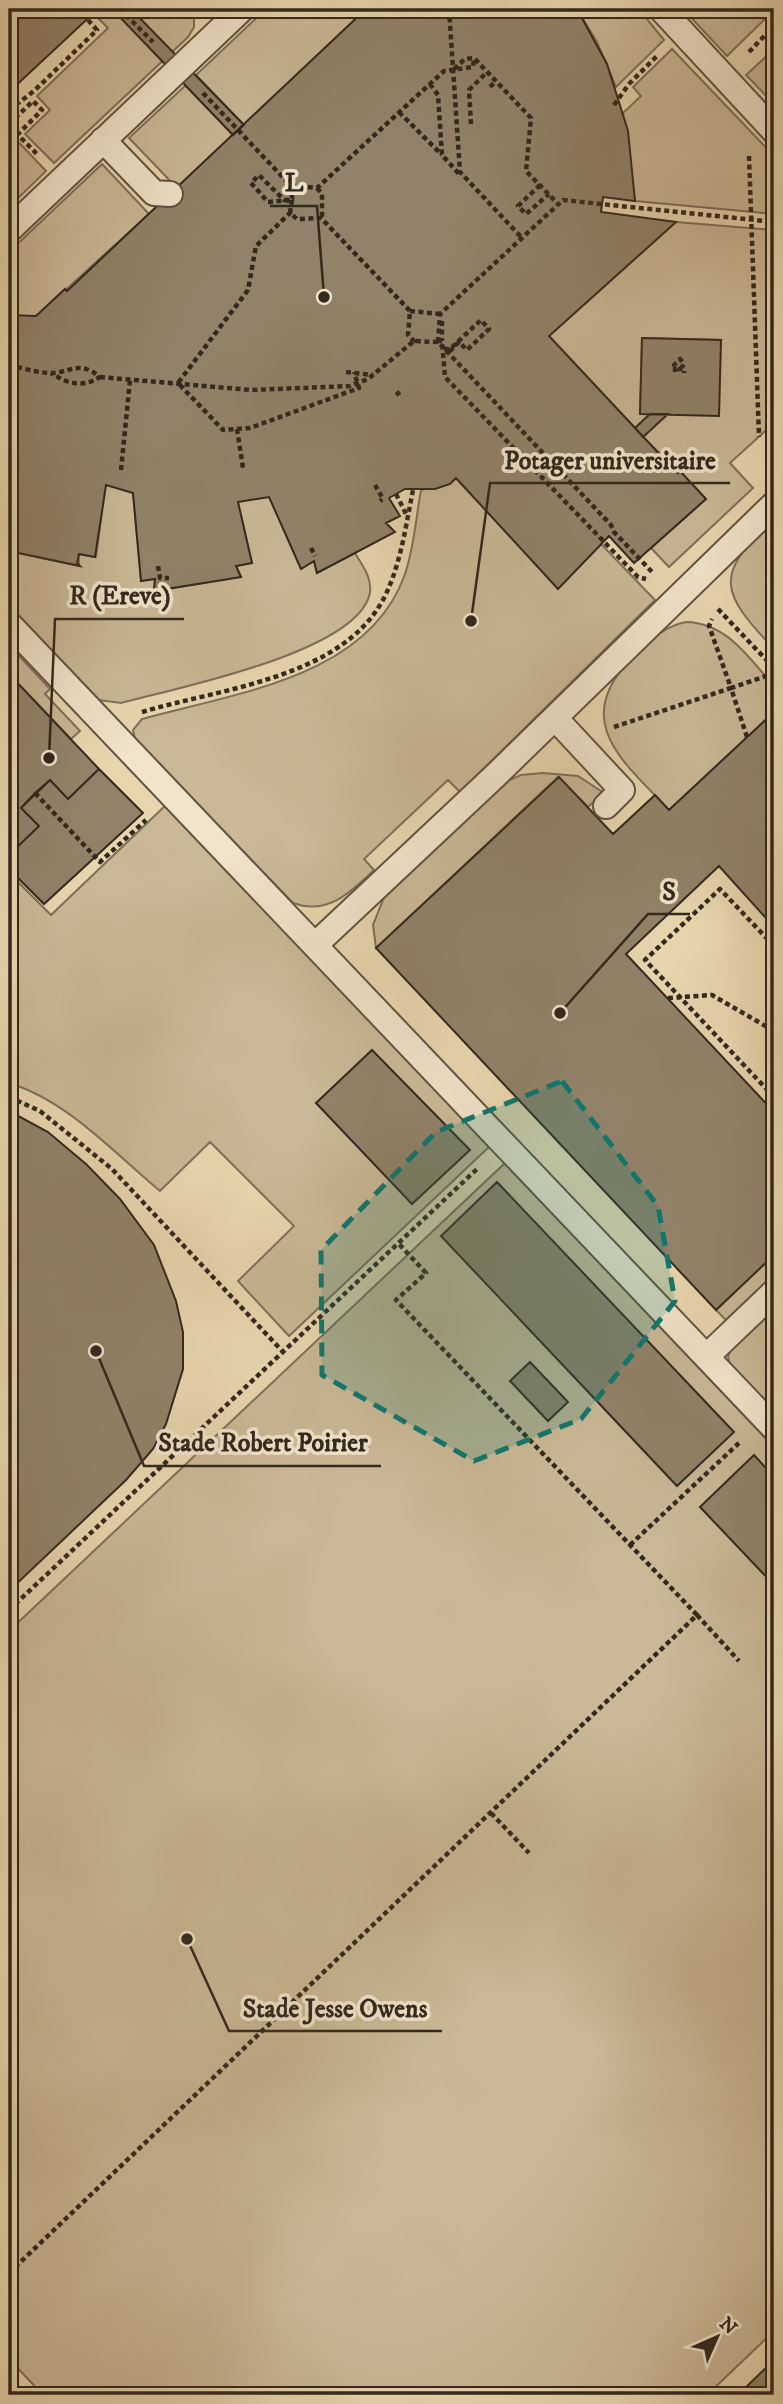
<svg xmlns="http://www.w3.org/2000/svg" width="783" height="2404" viewBox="0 0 783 2404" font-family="'IM FELL DW Pica',serif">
<rect width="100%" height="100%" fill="#e9d6af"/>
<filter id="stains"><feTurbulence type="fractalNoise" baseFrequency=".00286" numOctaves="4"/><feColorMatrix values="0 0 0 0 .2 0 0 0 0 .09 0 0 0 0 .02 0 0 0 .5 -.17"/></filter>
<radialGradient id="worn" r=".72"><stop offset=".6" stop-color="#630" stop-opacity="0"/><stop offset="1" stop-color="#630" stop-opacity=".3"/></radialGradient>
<path fill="#cab896" stroke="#7e705a" stroke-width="2" d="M98,9H194V27L188,37L54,163L25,134L50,110L37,96L108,28L93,13Z
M266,9H366L244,125L196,75Z
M577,9H639L664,40L616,87L597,42Z
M683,9H774V10L727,56Z
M672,49L774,156V214L635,201L623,113L641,96L633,87Z
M774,49V104L746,75Z
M186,85L233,135L177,188L129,138Z
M9,132L46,171L9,207Z
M102,164L149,214L29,323L22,355L9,353V252Z
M676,222L774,230V423L730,463L753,488L669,567L651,548L706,499L643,437L721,340L642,338L640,413L650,414L635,428L549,336Z
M108,465L133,493L141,580L155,579L154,591L241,577L236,566L252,563L231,474L257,467L301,568L314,561L317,573L355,553C362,565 372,577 370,592C361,652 172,689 121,703L99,700L9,606V551L79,566V554L96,557Z
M456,478L558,588L601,544L655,600L460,792L448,780L364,859L374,870C351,892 327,916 293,903L135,739L133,730L142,719C234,693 369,678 405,574C414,548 416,517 421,490L450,484Z
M774,519V618L766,626L774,635V649C720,592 713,575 774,519Z
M686,622C727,623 748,657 774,686V712L669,810C625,763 568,721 633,657C650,641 662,627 686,622Z
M9,645L50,689L45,694L80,731L71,739L9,674Z
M543,773L578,776L604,793L588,807L558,777L376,948L373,925L387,890L500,784L521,775Z
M166,805L489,1147L289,1336L238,1281L294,1226L210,1142L160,1191C114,1153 68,1101 9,1083V881L13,877L51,915Z
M505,1163L774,1447V2331L707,2395H43L9,2359V1631Z
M774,1255V1275L726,1320L716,1310Z
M774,1308V1410L730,1365L728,1357L731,1349Z"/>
<path fill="#918269" stroke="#31281e" stroke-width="2" d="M9,9H98L9,92Z
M112,9H131L244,125L233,135Z
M366,9H577L607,64L628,131L635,201L603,197L601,212L676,222L549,336L665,460L678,473L680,471L706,499L634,563L609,536L558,589L456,478L450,484L435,489H405L389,498L400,516L386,523L395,532L317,573L314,561L301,569L269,497L238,502L252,563L236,566L241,577L154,591L155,579L141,581L133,493L106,485L95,557L79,554L77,563L80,566L9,551V454L15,431L9,426V315L36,316L65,289L67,291Z
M642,338L721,340L719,416L640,414Z
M650,414H668L643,437L635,428Z
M9,674L99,769L68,799L50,780L35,793L21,808L39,826L9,855Z
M774,712V927L719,866L626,954L774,1112V1255L716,1310L376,948L559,777L613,834L655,795L669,810Z
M99,769L143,813L44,904L9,869V855L39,826L21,808L50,780L68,799Z
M372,1050L470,1150L412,1204L316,1103Z
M9,1111L48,1132L86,1164L120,1199L154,1245L176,1301L183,1332V1369L166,1424L153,1449L126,1480L9,1591Z
M497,1182L734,1432L677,1486L441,1236Z
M530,1362L568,1402L548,1421L510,1381Z
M754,1455L774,1477V1585L700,1507Z
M774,2360V2395H738Z"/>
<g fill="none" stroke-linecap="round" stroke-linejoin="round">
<defs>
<path id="service" d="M661,9L774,131
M103,140L154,193L170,194
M9,230L242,9
M9,624L774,1428
M555,718L622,790L606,806
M315,945L496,775L774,504
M707,1356L774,1292"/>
</defs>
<use href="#service" stroke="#5f5442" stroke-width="28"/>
<path stroke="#31281e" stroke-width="4.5" stroke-dasharray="5 3.5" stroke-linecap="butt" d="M120,9L153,42
M449,9L460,172L522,238
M749,52L769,31L774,36
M454,69L465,59L474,58L531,118L526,171L558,204
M430,84L438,95L442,155L460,175
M490,87L496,81
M203,93L292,187V200L268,202L251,183L259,175L284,200H292L290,213L297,219L321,218L410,311L408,335L414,341L412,343
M614,105L629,84L657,56
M9,110L34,91L97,30L87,19
M399,112L442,155
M9,124L33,101L42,110L17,135
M471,124L469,90L487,72
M9,126L38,155
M749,156L759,437
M291,185L317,188L444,71L473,67L474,58
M540,185L518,206L526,214L549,194
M317,188L322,194V218
M291,212L256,246L248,290L178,383L223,430L250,428L359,388L354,372
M410,311L440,314
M442,321V341
M437,341H442L445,377L638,577L646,579
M438,342L440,314L563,200L774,222
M444,349H450L481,320L489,329L467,350L459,342L448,353
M9,365C21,368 35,372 48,373C69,374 78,359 100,377C83,388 68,384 51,373
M346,372L373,375
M675,372V369C680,369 682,368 684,364L680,359L674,365L678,369H684V373
M100,377L251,390L350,386L368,379L414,341L438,342L611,525L614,532L652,572
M396,395L401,391
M237,429L243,468
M121,470L130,380
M375,485L383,499L380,501
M396,494L407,516
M9,536H11
M311,548L315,556
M158,566L160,578H169
M718,609L774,668
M142,712C222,688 346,678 386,594C401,562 406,525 413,490
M614,727L731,688L709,626L712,619
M747,737L731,688L766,676L774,677
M35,793L100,862L146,820
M774,946L720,889L645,960L774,1097
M668,998L712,995L774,1031
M9,1097L40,1111L112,1169L284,1353
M630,1545L739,1443
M9,1610L477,1169
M697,1615L739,1661
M491,1813L529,1853
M9,2273L697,1615L396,1300L426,1273L399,1244"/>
<use href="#service" stroke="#f1e4cb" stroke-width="24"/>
</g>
<path fill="#0f766e" fill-opacity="0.2" stroke="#0f766e" stroke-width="5" stroke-dasharray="14 9" stroke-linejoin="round" d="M562,1081L658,1206L675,1301L581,1419L474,1461L322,1375L321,1250L436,1132Z"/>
<path fill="none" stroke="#31281e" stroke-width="2.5" d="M324 297L317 206H270M471 621L490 483H730M49 758L55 619H184M560 1013L648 914H690M96 1351L144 1466H381M187 1939L229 2031H442"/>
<g fill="#31281e" stroke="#f1e4cb" stroke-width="2.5">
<circle cx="324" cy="297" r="7"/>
<circle cx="471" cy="621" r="7"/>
<circle cx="49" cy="758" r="7"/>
<circle cx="560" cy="1013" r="7"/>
<circle cx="96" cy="1351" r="7"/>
<circle cx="187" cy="1939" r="7"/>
</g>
<g font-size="26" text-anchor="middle" font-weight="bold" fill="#31281e" stroke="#f1e4cb" stroke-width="7" stroke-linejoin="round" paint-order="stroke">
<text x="294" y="191">L</text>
<text x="610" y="469">Potager universitaire</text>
<text x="120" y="604">R (Ereve)</text>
<text x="669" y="900">S</text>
<text x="263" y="1451">Stade Robert Poirier</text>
<text x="335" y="2017">Stade Jesse Owens</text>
</g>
<rect width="783" height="2404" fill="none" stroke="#e9d6af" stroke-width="35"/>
<rect x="10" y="10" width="762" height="2383" fill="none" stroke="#31281e" stroke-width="3.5"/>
<rect x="18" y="18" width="748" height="2369" fill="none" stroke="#31281e" stroke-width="2"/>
<g transform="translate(717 2337) rotate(45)" stroke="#f1e4cb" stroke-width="5" paint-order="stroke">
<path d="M0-5L12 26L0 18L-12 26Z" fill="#31281e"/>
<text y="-10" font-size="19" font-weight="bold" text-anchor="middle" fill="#31281e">N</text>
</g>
<rect width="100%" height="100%" filter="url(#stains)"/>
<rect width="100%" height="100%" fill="url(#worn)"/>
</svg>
